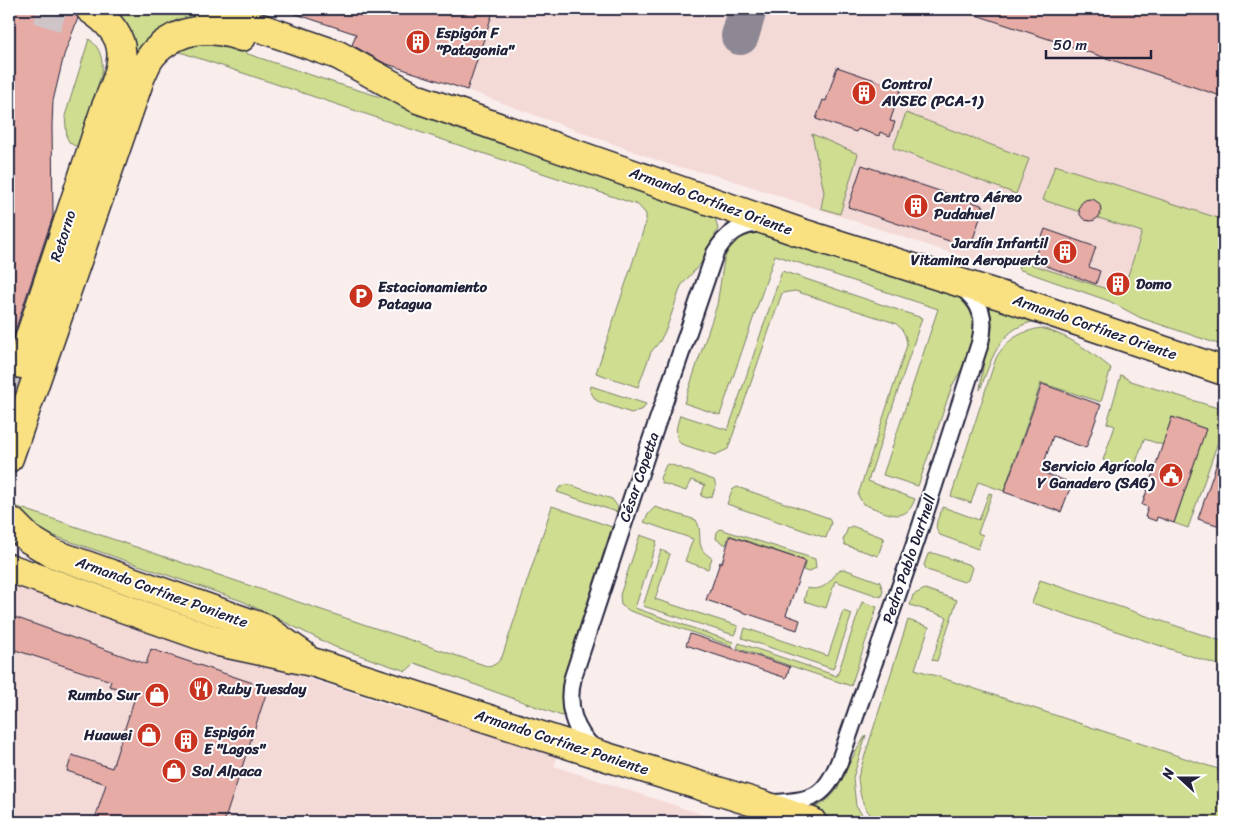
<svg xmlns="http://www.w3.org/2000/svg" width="1233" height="831" viewBox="0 0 1233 831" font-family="Sriracha,sans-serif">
<rect width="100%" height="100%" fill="#faeeed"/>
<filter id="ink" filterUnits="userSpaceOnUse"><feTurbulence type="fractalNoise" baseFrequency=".02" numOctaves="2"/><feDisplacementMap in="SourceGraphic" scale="10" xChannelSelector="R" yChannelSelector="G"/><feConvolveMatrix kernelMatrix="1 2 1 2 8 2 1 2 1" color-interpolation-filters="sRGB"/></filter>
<g filter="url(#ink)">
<path fill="#f4dad7" d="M280,9H1224V224L1125,298L1018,262L994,256L984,264L722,177L670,165L478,94L350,51L355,33Z
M9,578L403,710L422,714L465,715L559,751L554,766L726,822H9Z"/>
<path fill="#cfdd91" stroke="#788066" d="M113,9H174L207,19L134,66L123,21Z
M89,39C101,48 103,60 102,73L77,147L70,143L67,138L65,116Z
M175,40L237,46L248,54L335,83L466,123L714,213L718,229L701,263L681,286L667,327L660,341L651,352L638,387L596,373L646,222V214L638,205L171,49Z
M906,113L1029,159L1016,194L893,148Z
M812,134L858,154L840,214L821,208L824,192Z
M1055,165L1224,220V346L1141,318L1109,301L1018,269L1021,261L1122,294L1142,232L1043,200Z
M756,228L962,293L978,322L969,356L952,386L918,486L883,475L938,309L775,255L720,415L684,403L717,305L724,260L729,248L741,234Z
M782,271L922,318L868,481L915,499C905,527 884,511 863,504L858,495L907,345C906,335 903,329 895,323L795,291L782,293L728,449L715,455L681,444C673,435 677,425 680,415L728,430Z
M988,304L1052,322C1046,322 1038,320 1032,322C998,330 991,361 980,390C981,381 982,371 984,362C989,336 997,332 988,304Z
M1041,328C1070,336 1088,350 1111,368L1101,402L1041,383L1004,491L978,482L971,503L951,496L996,358C1007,339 1020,332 1041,328Z
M1121,375L1131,381L1224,410V440L1219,439L1188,528L1174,523L1205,429L1172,417L1163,445L1144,439L1133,471L1103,460L1115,426L1107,423Z
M591,386L646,404L643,409L631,413L597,401L593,396L590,390Z
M669,464L714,480L716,486L712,496L707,498L701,496L705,485L691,480L686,491L662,483L660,478L666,465Z
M567,484L612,499L618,507L617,512L557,492L559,488Z
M737,487L829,518L831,523L826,538L727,504L732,490Z
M989,493L992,494L978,533L983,535L978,549L940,535C932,527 939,516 943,507L979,520Z
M9,504L490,667L497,663L502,657L552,506L612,527L581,622L566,709L562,716L415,663L406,671L335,647L242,601L40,531L9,517Z
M655,507L696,520C705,534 692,547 712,558L708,569L685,561L693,539L644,522L649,513Z
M852,526L884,538L878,556L845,545L843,540L848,528Z
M720,529L815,559L816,568L808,572L803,570L806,561L729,535L726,545L716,539L717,532Z
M640,535L657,541L635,608L733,642L732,646L630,611L621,605L620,595Z
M661,550L670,554L655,599L738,626L734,635L643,606Z
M933,553L970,565L972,568L968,580L964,582L927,570L924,565L928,554Z
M844,569L880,582L883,591L881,597L835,581L826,608L804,601L807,588C824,592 830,581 839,570Z
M1040,580L1224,642V667L1032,603Z
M925,589L957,600L937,661L932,660L947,617L910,605L913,595Z
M862,602L877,607L851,686L737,648L739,643L837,676Z
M843,611L852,614L833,669L742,638L745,628L828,656Z
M908,620L929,627L915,669L1224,771V822H877C862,807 860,798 858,777Z
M866,735L853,778L856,806L867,822H844L809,810C841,797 839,782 854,755C858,748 862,741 866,735Z"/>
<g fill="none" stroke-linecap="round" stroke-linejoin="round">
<path stroke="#8e8894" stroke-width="38" d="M740,36L748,9"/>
</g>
<path fill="#e6aba5" stroke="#22223b" d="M9,9H75L78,18L64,55L53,101L52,125L53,216L12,340L9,347Z
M287,9H494L467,90L384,63L352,45L356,34L287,11Z
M965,9H1224V97L964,11Z
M837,67L901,89L890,121L895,122L890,136L880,132L879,136L858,129L856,132L816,119L823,100L826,101Z
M862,165L984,206L970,248L848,207Z
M1079 210a11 11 0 1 1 22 0a11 11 0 1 1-22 0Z
M1045,229L1096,247L1089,267L1100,271L1096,284L1033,261Z
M1117,276L1122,277L1125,283L1123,287L1117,290L1113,288L1106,279Z
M1042,384L1101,405L1086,448L1053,436L1041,472L1072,483L1061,512L1004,492Z
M1172,417L1206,429L1174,523L1157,517L1156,521L1145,517L1148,507L1142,505Z
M1222,448L1224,449V513L1220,526L1198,519Z
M730,536L805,561L786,615L800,620L797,630L706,600L710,589H711L720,562L722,563Z
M9,615L146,664L151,649L268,688L224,822H94L106,784L67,771L72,755L112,768L136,694L109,686L111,681L9,648Z
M690,634L790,667L786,678L686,645Z"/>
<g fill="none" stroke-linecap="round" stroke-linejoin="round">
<path stroke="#cfc5c9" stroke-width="28" stroke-dasharray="28 14" stroke-linecap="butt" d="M38,9L76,22
M9,400L21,364"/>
<defs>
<path id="street" d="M596,750C573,732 566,704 573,677L647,452L715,253C726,234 740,224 762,223
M775,803C814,800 825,798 840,760L916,541L980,343C986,318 982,303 961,287"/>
<path id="highway" d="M206,9L338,55L418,99L799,232L1009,298L1224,371
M21,364L105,109C123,66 136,39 90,9
M9,458L141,76C144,70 146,64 150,58C154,52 161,46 167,42C191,26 216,28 242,37
M12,522L29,539L52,553L264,628L303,655
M9,568L219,642L312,662L610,758L760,804L812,822"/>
</defs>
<use href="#street" stroke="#22223b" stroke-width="20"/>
<use href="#highway" stroke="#22223b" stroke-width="31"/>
<use href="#street" stroke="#fff" stroke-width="16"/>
<use href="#highway" stroke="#f9e181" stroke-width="28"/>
</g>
</g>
<defs>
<symbol id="building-disc" viewBox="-11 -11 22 22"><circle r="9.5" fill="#c8321e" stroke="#fff"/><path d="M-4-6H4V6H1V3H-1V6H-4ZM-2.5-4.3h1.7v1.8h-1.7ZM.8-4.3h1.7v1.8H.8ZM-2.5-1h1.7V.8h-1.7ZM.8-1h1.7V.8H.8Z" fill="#fff"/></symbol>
<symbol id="parking-disc" viewBox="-11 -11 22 22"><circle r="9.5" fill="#c8321e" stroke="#fff"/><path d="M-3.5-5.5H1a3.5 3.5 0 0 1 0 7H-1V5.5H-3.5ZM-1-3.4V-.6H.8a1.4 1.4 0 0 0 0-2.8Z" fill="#fff"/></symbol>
<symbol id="civic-disc" viewBox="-11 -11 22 22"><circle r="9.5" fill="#c8321e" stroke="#fff"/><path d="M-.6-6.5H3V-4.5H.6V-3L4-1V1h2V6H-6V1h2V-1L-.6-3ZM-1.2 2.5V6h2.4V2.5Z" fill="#fff"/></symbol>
<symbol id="restaurant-disc" viewBox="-11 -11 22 22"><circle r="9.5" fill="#c8321e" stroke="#fff"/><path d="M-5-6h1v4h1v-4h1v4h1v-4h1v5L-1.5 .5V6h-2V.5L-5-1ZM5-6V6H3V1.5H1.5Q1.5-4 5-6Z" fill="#fff"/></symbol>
<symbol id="shop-disc" viewBox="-11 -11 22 22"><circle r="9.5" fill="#c8321e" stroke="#fff"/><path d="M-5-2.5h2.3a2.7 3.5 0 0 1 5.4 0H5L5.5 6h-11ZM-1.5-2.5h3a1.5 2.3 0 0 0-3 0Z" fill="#fff"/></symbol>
</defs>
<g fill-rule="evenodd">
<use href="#building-disc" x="404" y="28" width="28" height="28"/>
<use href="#building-disc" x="850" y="79" width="28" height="28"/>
<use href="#building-disc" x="902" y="192" width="28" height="28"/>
<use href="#building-disc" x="1051" y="238" width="28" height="28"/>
<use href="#building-disc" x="1104" y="270" width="28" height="28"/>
<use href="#parking-disc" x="347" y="282" width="28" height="28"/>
<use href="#civic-disc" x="1157" y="461" width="28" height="28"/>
<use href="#restaurant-disc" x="187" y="675" width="28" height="28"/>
<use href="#shop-disc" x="143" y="681" width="28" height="28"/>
<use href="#shop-disc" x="135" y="721" width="28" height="28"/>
<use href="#building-disc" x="172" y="727" width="28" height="28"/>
<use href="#shop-disc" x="160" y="757" width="28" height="28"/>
</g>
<g text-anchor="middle" stroke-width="4" stroke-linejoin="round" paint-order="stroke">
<g font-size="15" font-weight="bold" fill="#22223b" stroke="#fff" text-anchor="start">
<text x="436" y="38">Espigón F<tspan x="436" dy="17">"Patagonia"</tspan></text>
<text x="882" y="89">Control<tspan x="882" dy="17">AVSEC (PCA-1)</tspan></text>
<text x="934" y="202">Centro Aéreo<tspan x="934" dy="17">Pudahuel</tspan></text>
<text x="1048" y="248" text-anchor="end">Jardín Infantil<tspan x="1048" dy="17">Vitamina Aeropuerto</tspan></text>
<text x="1136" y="289">Domo</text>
<text x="378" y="292">Estacionamiento<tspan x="378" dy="17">Patagua</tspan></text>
<text x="1154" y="471" text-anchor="end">Servicio Agrícola<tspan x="1154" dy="17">Y Ganadero (SAG)</tspan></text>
<text x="218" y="694">Ruby Tuesday</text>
<text x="140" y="700" text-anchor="end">Rumbo Sur</text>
<text x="204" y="737">Espigón<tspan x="204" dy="17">E "Lagos"</tspan></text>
<text x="132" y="740" text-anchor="end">Huawei</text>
<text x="192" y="776">Sol Alpaca</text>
</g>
<g font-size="15" fill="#22223b" stroke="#fff">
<text transform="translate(711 201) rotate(20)" y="5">Armando Cortínez Oriente</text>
<text transform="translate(63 236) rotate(-72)" y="5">Retorno</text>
<text transform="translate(1095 327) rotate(19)" y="5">Armando Cortínez Oriente</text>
<text transform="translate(639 477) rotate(-71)" y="5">César Copetta</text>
<text transform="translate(909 559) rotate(-71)" y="5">Pedro Pablo Dartnell</text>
<text transform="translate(162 592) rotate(20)" y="5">Armando Cortínez Poniente</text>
<text transform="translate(562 742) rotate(18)" y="5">Armando Cortínez Poniente</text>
</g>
</g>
<rect width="1233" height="831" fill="none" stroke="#fff" stroke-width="30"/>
<rect x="15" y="15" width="1203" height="801" fill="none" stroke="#22223b" stroke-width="2" filter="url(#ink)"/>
<g transform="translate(1180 778) rotate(291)" stroke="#ffffff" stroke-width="4" paint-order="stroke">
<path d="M0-4L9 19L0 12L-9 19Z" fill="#22223b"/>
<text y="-8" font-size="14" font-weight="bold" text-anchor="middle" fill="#22223b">N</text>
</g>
<path d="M1046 50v8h105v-8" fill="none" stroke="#22223b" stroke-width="2.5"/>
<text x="1053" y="50" font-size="15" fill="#22223b" stroke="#ffffff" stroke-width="4" paint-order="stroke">50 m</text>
</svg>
